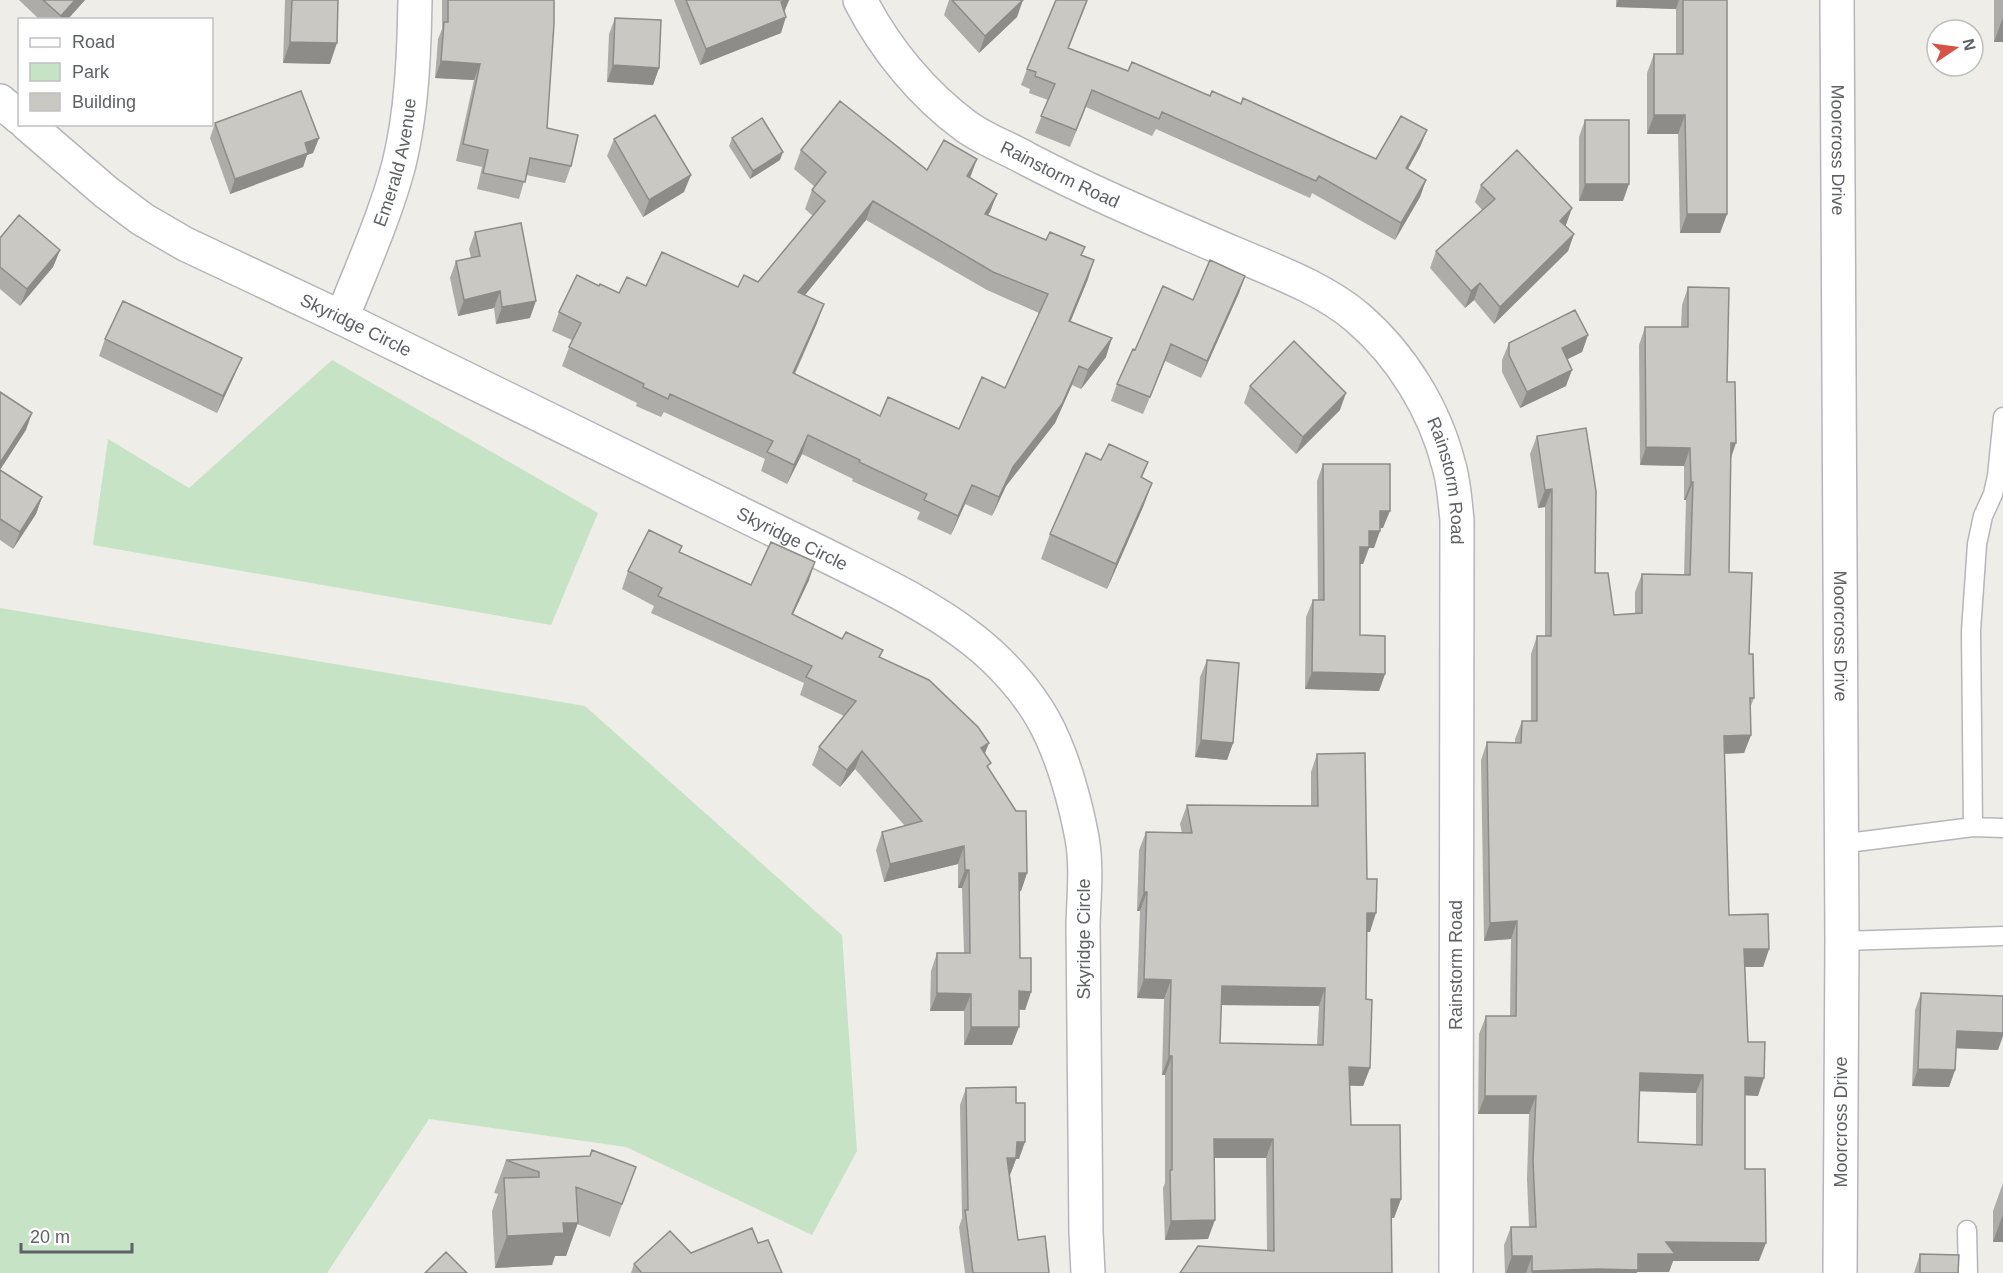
<svg xmlns="http://www.w3.org/2000/svg" width="2003" height="1273" viewBox="0 0 2003 1273" font-family="Helvetica,sans-serif">
<rect width="100%" height="100%" fill="#eeede7"/>
<path fill="#c6e3c6" d="M332,360L598,513L551,625L93,545L108,439L189,488Z
M0,608L585,706L842,935L857,1151L812,1235L626,1147L429,1119L327,1273H0Z"/>
<g fill="none" stroke-linecap="round" stroke-linejoin="round">
<defs>
<path id="service" d="M1973,827L1971,631L1977,544L1983,516L1993,494L1997,476L2003,417
M1840,844L1973,827L2003,828
M1842,941L2003,936
M1967,1230L1968,1273"/>
<g id="minor">
<path id="s1" d="M860,0C885,49 923,95 967,127C985,140 1008,148 1027,159C1094,194 1164,223 1233,253C1275,271 1323,288 1358,318C1402,356 1435,410 1449,466C1454,483 1455,502 1457,520L1456,1273"/>
<path d="M0,101L20,118"/>
<path id="s2" d="M27,124L106,192L142,219L185,244L342,318L825,555C875,580 927,604 972,639C999,660 1027,690 1044,721C1062,754 1075,800 1082,838C1087,866 1084,895 1083,924L1086,1232L1088,1273"/>
<path id="s3" d="M342,318C362,267 385,217 399,164C412,111 414,54 415,0"/>
</g>
<g id="tertiary">
<path id="s4" d="M1837,0L1842,941L1840,1273"/>
</g>
</defs>
<use href="#service" stroke="#b4b6ba" stroke-width="21"/>
<use href="#minor" stroke="#b4b6ba" stroke-width="36"/>
<use href="#tertiary" stroke="#b4b6ba" stroke-width="36"/>
<use href="#service" stroke="#fff" stroke-width="18"/>
<use href="#minor" stroke="#fff" stroke-width="33"/>
<use href="#tertiary" stroke="#fff" stroke-width="33"/>
</g>
<path fill="#aeaca8" fill-rule="evenodd" d="M19,0H85L67,20H40Z
M285,0H338L330,64L283,63Z
M442,0H554L547,128L571,166L565,183L526,175L519,199L477,189L482,167L456,161L474,80L435,78L438,39L442,29Z
M674,0H789L784,12L781,33L700,65Z
M949,0H1022L1017,17L979,53L944,15Z
M1088,0L1069,48L1128,71L1241,104L1376,159L1427,130L1420,147L1408,169L1426,180L1420,197L1395,240L1312,193L1310,198L1156,129L1152,136L1086,107L1070,147L1035,133L1048,100L1029,93L1030,89L1021,85L1027,69Z
M1616,0H1732H1727V214L1720,233H1680L1678,134H1647V73L1654,54H1676V9L1616,7Z
M1994,0H2003V42H1994Z
M615,18L659,68L653,85L607,82L609,34Z
M1585,120L1623,201H1579V137Z
M215,123L319,138L313,153L307,155L303,167L230,194L210,138Z
M732,138L780,160L750,179L729,146Z
M614,139L684,192L643,217L607,156Z
M801,150L970,178L997,194L988,215L1046,240L1085,247L1082,255L1088,279L1070,321L1106,357L1081,389L1072,385L1055,423L1006,486L992,516L965,504L951,535L917,519L920,512L852,481L853,479L802,454L787,484L761,471L765,459L664,412L661,417L636,406L637,403L562,366L572,340L552,331L559,312L599,286L619,293L646,286L738,287L758,282L813,216L805,209L812,190L815,187L794,169ZM866,220L987,290L1039,313L1005,388L959,429L880,416L795,374L817,323L805,295Z
M1481,185L1566,225V226L1574,234L1568,251L1494,324L1474,300L1465,308L1430,268L1436,251L1482,210L1475,202Z
M475,232L530,318L496,324L494,308L458,316L450,278L456,261L471,258L469,249Z
M0,238L60,250L53,267L20,306L0,289Z
M1245,276L1239,293L1201,378L1165,361L1143,414L1111,401L1117,384L1135,350L1193,300Z
M1688,287L1727,382L1731,457L1729,572L1749,654L1754,698L1750,708L1751,735L1744,753L1724,754L1729,915L1769,949L1763,967H1745L1748,1042L1758,1096L1745,1095V1169L1759,1261H1673L1669,1272H1637V1273H1505L1504,1245L1511,1227H1529L1527,1179L1529,1114H1478L1479,1034L1486,1016H1510L1511,939L1484,941L1481,760L1487,742L1515,743V739L1522,721H1531V654L1537,636H1545V507L1538,508L1530,454L1537,436L1614,615L1635,614V592L1642,574L1684,575L1686,500H1684V466L1640,465L1639,345L1645,327H1681L1682,305ZM1639,1091L1696,1093V1145L1638,1142Z
M1588,335L1582,352L1567,359L1566,386L1520,408L1502,372V360L1509,343Z
M105,339L235,374L217,413L99,356Z
M1250,386L1340,410L1296,454L1244,403Z
M1101,460L1148,462L1142,478L1152,483L1143,507L1107,589L1041,559L1050,534Z
M1323,464L1383,528H1380L1374,548H1369L1363,564H1360V635L1385,674L1379,691L1305,689L1306,617L1313,600H1318L1317,481Z
M0,470L42,497L36,514L13,549L0,540Z
M682,546L680,552L751,585L809,580L793,614L842,639L883,650L880,657L985,753L989,769L1027,873L1021,891H1019L1020,958L1031,992L1025,1010L1019,1009L1012,1045H964V1011H930L931,971L937,953H964L962,888H958V864L884,882L876,850L882,832L905,826L855,769L840,787L812,765L819,747L844,716L800,695L804,683L651,613L654,606L622,589L628,571Z
M1207,660L1233,743L1227,760L1195,757L1200,677Z
M1317,754L1367,879L1370,932H1367L1366,999L1370,1068L1363,1086H1349L1351,1125L1401,1199L1394,1218H1391L1392,1273L1267,1250L1266,1158H1214L1208,1239L1165,1240L1163,1188L1165,1183V1075H1162L1164,999L1137,998L1140,911H1137L1139,850L1146,832L1182,833L1180,824L1187,805L1311,806V772ZM1221,1005L1319,1006L1317,1045L1220,1043Z
M1921,993L1998,1050L1956,1048L1955,1070L1949,1087L1912,1086L1915,1010Z
M966,1088L1019,1159H1016L1010,1175L1018,1240L1049,1273H965L959,1227L962,1218L960,1105Z
M506,1160L636,1167L610,1237L577,1224L566,1256H555L552,1265L495,1268L492,1211L498,1194L494,1193Z
M2003,1183V1242H1993V1211Z
M758,1243L782,1273H631L634,1264L691,1253Z
M1920,1254L1958,1273H1914Z"/>
<path fill="#8d8c88" d="M75,0H85L67,20H59L61,16Z
M787,0H789L783,15L781,2Z
M1023,0L1017,17L979,53L985,36Z
M1618,0H1679L1676,9L1616,7Z
M786,17L781,33L700,65L706,49Z
M2003,17V42H1994Z
M290,42L337,43L330,64L283,63Z
M441,61L480,64L474,80L435,78Z
M613,65L659,68L653,85L607,82Z
M1654,115H1685L1678,134H1647Z
M1427,130L1420,147L1399,185L1406,168Z
M319,138L313,153L307,155L303,167L230,194L235,179L305,143Z
M783,152L780,160L750,179L753,171Z
M977,159L970,178L967,176Z
M691,175L684,192L643,217L649,200Z
M1426,180L1420,197L1395,240L1401,223Z
M1585,184H1629L1623,201H1579Z
M997,194L990,212L978,233L985,214Z
M873,201L866,220L792,311L798,292Z
M1572,208L1566,225L1554,238L1560,221Z
M1687,214H1727L1720,233H1680Z
M1574,234L1568,251L1494,324L1500,307Z
M60,250L53,267L20,306L27,289Z
M1094,260L1088,279L1063,340L1069,321Z
M1245,276L1239,293L1201,378L1207,361Z
M1480,283L1474,300L1465,308L1471,291Z
M500,291L494,308L458,316L464,300Z
M536,301L530,318L496,324L502,307Z
M824,304L817,323L786,392L793,373Z
M1588,335L1582,352L1556,365L1562,348Z
M1112,338L1106,357L1081,389L1088,370Z
M1171,344L1165,361L1143,414L1150,397Z
M242,358L235,374L217,413L223,396Z
M1079,366L1072,385L1055,423L1006,486L992,516L999,497L1013,467Z
M1572,370L1566,386L1520,408L1527,392Z
M1346,393L1340,410L1296,454L1303,437Z
M32,413L26,430L0,470V463Z
M808,435L802,454L787,484L794,465Z
M1731,443H1736L1730,461Z
M1646,447L1690,448L1684,466L1640,465Z
M1691,482H1693L1686,500H1684Z
M1152,483L1143,507L1107,589L1116,564Z
M972,485L965,504L951,535L958,516Z
M1552,489L1545,507L1538,508L1545,490Z
M42,497L36,514L13,549L20,532Z
M1380,511H1390L1383,528H1373Z
M1369,531H1380L1374,548H1369L1363,564H1354L1360,547Z
M815,562L809,580L785,631L792,614Z
M1312,672L1385,674L1379,691L1305,689Z
M1751,735L1744,753L1717,754L1724,736Z
M1201,740L1233,743L1227,760L1195,757Z
M989,743L982,761L981,748Z
M862,751L855,769L840,787L847,770Z
M964,846L958,864L884,882L890,864Z
M965,870H969L962,888H958Z
M1019,873H1027L1021,891H1012Z
M1144,892H1147L1140,911H1137Z
M1367,913H1376L1370,932H1360Z
M1517,921L1511,939L1484,941L1490,923Z
M1744,949H1769L1763,967H1738Z
M1144,979L1171,980L1164,999L1137,998Z
M1222,986L1325,988L1319,1006L1215,1005Z
M1019,991L1031,992L1025,1010L1012,1009Z
M937,993L971,994L964,1011H930Z
M971,1027H1019L1012,1045H964Z
M1957,1031L2003,1033V1036L1998,1050L1950,1048Z
M1169,1056H1172L1165,1075H1162Z
M1349,1067L1370,1068L1363,1086L1342,1085Z
M1918,1069L1955,1070L1949,1087L1912,1086Z
M1640,1073L1703,1075L1696,1093L1633,1091Z
M1745,1077L1764,1078L1758,1096L1739,1095Z
M1485,1096H1536L1529,1114H1478Z
M1214,1139H1273L1266,1158H1207Z
M1017,1142H1025L1019,1159H1016L1010,1175H1001L1007,1158Z
M1391,1199H1401L1394,1218H1385Z
M2003,1214V1242H1993Z
M1215,1220L1208,1239L1165,1240L1171,1221Z
M563,1223H578L566,1256H555L552,1265L495,1268L507,1236Z
M1666,1242L1766,1243L1759,1261H1673L1669,1272H1637V1273H1532V1271L1638,1254Z
M1512,1256H1532L1526,1273H1506Z"/>
<path fill="#cac8c3" stroke="#8d8c88" stroke-width="1.5" fill-rule="evenodd" d="M43,0H75L61,16Z
M292,0H338L337,43L290,42Z
M448,0H554V24L547,128L578,135L571,166L530,158L525,182L483,173L488,150L463,144L480,64L441,61L444,22H448Z
M686,0H787L781,2L786,17L706,49Z
M952,0H1023L985,36Z
M1056,0H1087L1068,48L1128,71L1132,62L1210,96L1212,91L1241,104L1243,98L1376,159L1401,116L1427,130L1406,168L1426,180L1401,223L1319,176L1316,181L1162,112L1159,119L1092,90L1076,130L1041,116L1055,84L1035,76L1036,72L1027,69Z
M1683,0H1727V214H1687L1685,115H1654V54H1683Z
M615,18L661,20L659,68L613,65Z
M301,91L319,138L305,143L308,153L235,179L215,123Z
M840,101L927,170L944,140L977,159L967,176L997,194L985,214L1046,240L1050,232L1085,247L1081,255L1094,260L1069,321L1112,338L1088,370L1079,366L1062,404L1013,467L999,497L972,485L958,516L924,500L927,494L859,462L860,460L808,435L794,465L767,452L773,441L670,394L668,399L643,387L644,384L569,347L581,323L559,312L577,275L599,286L600,284L619,293L627,277L646,286L662,252L738,287L744,275L758,282L825,201L812,190L826,172L801,150ZM873,201L993,272L1048,294L1005,388L982,377L959,429L888,397L880,416L793,373L824,304L798,292Z
M655,115L691,175L649,200L614,139Z
M762,118L783,152L753,171L732,138Z
M1585,120H1629V184H1585Z
M1517,150L1572,208L1560,221L1574,234L1500,307L1480,283L1471,291L1436,251L1495,199L1481,185Z
M19,215L60,250L27,289L0,267V238Z
M521,223L536,301L502,307L500,291L464,300L456,261L480,256L475,232Z
M1210,260L1245,276L1207,361L1171,344L1150,397L1117,384L1133,349L1135,350L1163,286L1193,300Z
M1688,287L1729,288L1727,382H1735L1736,443H1731L1729,572L1752,573L1749,654H1753L1754,698H1750L1751,735L1724,736L1729,915L1768,914L1769,949H1744L1748,1042H1765L1764,1078L1745,1077V1169H1765L1766,1243L1666,1242L1675,1254H1638V1270L1597,1269L1532,1271V1256H1512L1511,1227H1536L1533,1161L1536,1096H1485L1486,1016H1516L1517,921L1490,923L1487,742L1521,743L1522,721H1537V636H1551L1552,489L1545,490L1537,436L1586,428L1596,491L1595,573H1608L1614,615L1642,613V574L1690,575L1693,482H1691L1690,448L1646,447L1645,327H1688ZM1640,1073L1703,1075L1702,1145L1638,1142Z
M123,301L242,358L223,396L105,339Z
M1575,310L1588,335L1562,348L1572,370L1527,392L1509,355V343Z
M1294,341L1346,393L1303,437L1250,386Z
M0,392L32,413L0,463Z
M1109,444L1148,462L1141,477L1152,483L1116,564L1050,534L1086,453L1101,460Z
M1323,464H1390V511H1380V531H1369V547H1360V635L1385,636V674L1312,672L1313,600H1324Z
M0,470L42,497L20,532L0,519Z
M649,530L682,546L679,552L751,585L771,542L815,562L792,614L842,639L846,632L883,650L879,657L929,680L978,727L989,743L981,748L991,763L987,766L1016,811H1026L1027,873H1019L1020,958H1031V992L1019,991V1027H971V994L937,993V953H970L969,870H965L964,846L890,864L882,832L922,821L862,751L847,770L819,747L856,701L806,677L812,666L658,596L662,588L628,571Z
M1207,660L1239,663L1233,743L1201,740Z
M1365,753L1367,879H1377L1376,913H1367L1366,999L1372,1000L1370,1068L1349,1067L1351,1125H1400L1401,1199H1391L1392,1273H1180L1198,1246L1274,1251L1273,1139H1214L1215,1220L1171,1221L1170,1170H1172V1056H1169L1171,980L1144,979L1147,892H1144L1146,832L1192,833L1187,805L1318,806L1317,754ZM1222,986L1325,988L1323,1045L1220,1043Z
M1921,993L2003,996V1033L1957,1031L1955,1070L1918,1069Z
M1016,1087V1103H1025V1142H1017L1016,1158H1007L1018,1240L1045,1236L1049,1273H973L965,1210H968L966,1088Z
M592,1150L636,1167L622,1204L576,1187L578,1223H563L564,1233L507,1236L504,1178L539,1177V1172L506,1160L590,1156Z
M752,1228L758,1243L768,1240L782,1273H642L634,1264L670,1231L691,1253Z
M446,1252L467,1273H425Z
M1920,1254L1959,1255L1958,1273H1920Z"/>
<g text-anchor="middle" stroke-width="5" stroke-linejoin="round" paint-order="stroke">
<g font-size="18" fill="#5e6165" stroke="#fff">
<text dy="6" stroke="none"><textPath href="#s4" startOffset="150">Moorcross Drive</textPath></text>
<text dy="6" stroke="none"><textPath href="#s3" startOffset="165">Emerald Avenue</textPath></text>
<text dy="6" stroke="none"><textPath href="#s1" startOffset="272">Rainstorm Road</textPath></text>
<text dy="6" stroke="none"><textPath href="#s2" startOffset="388">Skyridge Circle</textPath></text>
<text dy="6" stroke="none"><textPath href="#s1" startOffset="794">Rainstorm Road</textPath></text>
<text dy="6" stroke="none"><textPath href="#s2" startOffset="874">Skyridge Circle</textPath></text>
<text dy="6" stroke="none"><textPath href="#s4" startOffset="636">Moorcross Drive</textPath></text>
<text transform="translate(1084 939) rotate(-90)" y="6">Skyridge Circle</text>
<text transform="translate(1456 965) rotate(-90)" y="6">Rainstorm Road</text>
<text transform="translate(1841 1122) rotate(-90)" y="6">Moorcross Drive</text>
</g>
</g>
<rect x="18" y="18" width="195" height="108" fill="#ffffff" stroke="#bfc0c1" stroke-width="1.5"/>
<rect x="30" y="38" width="30" height="9" fill="#ffffff" stroke="#bfc0c1" stroke-width="1.5"/>
<text x="72" y="48" font-size="18" fill="#5e6165">Road</text>
<rect x="30" y="63" width="30" height="18" fill="#c6e3c6" stroke="#bfc0c1" stroke-width="1.5"/>
<text x="72" y="78" font-size="18" fill="#5e6165">Park</text>
<rect x="30" y="93" width="30" height="18" fill="#cac8c3" stroke="#bfc0c1" stroke-width="1.5"/>
<text x="72" y="108" font-size="18" fill="#5e6165">Building</text>
<g transform="translate(1955 48) rotate(77)"><circle r="28" fill="#ffffff" stroke="#bfc0c1" stroke-width="1.5"/>
<path d="M0-4.5L10 22L0 15L-10 22Z" fill="#d65245"/>
<text y="-9" font-size="16" font-weight="bold" text-anchor="middle" fill="#5e6165">N</text>
</g>
<path d="M21 1243v9h111v-9" fill="none" stroke="#5e6165" stroke-width="3"/>
<text x="30" y="1243" font-size="18" fill="#5e6165" stroke="#ffffff" stroke-width="4.5" paint-order="stroke">20 m</text>
</svg>
